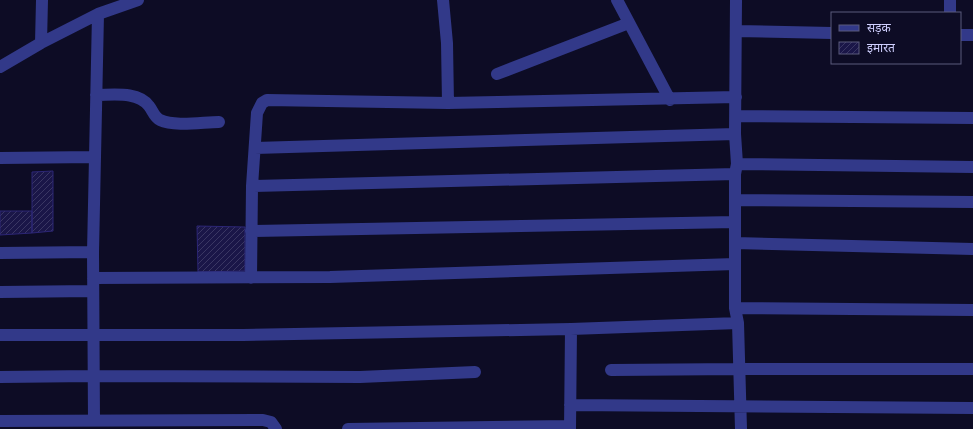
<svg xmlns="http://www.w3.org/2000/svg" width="973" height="429" viewBox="0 0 973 429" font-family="'Roboto Condensed','Noto Sans Devanagari',sans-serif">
<defs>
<pattern id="building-hatch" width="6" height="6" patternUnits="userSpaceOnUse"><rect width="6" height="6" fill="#1a1648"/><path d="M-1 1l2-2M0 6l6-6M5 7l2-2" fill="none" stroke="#3a3763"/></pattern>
</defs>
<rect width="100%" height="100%" fill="#0d0c25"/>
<path fill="url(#building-hatch)" stroke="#2c2676" d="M53,171V231L32,233V172Z
M0,211H32V233L0,235Z
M197,226L245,227V271L198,272Z"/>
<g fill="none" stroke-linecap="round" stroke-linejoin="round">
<path stroke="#323989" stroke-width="12" d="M443,0L447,43L448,103
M617,0L670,100
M736,0L735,134L737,164L735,174V308L738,323L741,429
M950,13V0
M736,31L832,33
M960,35H973
M41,43L42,0
M0,67L41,43L98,14L138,0
M497,74L629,23
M96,95C113,95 138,91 149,106C153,111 154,117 160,120C175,127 203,122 219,122
M736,116L973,118
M255,148L735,134
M0,158L95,157
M737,164L973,167
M252,186L735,174
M735,200L973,202
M251,231L735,222
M735,243L973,249
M0,253L93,252
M93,278L330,277L735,264
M251,278L252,186L257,113L262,103L267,100L448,103L736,97
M0,292L93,291
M735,308L973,310
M0,335H243L571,329L738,323
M611,370L740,369H973
M0,377L92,376L360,377L475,372
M570,405L973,408
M0,421L263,420L271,422L276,429
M94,421L93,252L98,14
M348,429L570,426
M570,429L571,329"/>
</g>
<rect x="831" y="12" width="130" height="52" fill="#0d0c25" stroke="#5b5a7c"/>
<rect x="839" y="25" width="20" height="6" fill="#323989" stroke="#5b5a7c"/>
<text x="867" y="32" font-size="12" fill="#d0d0ff">सड़क</text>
<rect x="839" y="42" width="20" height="12" fill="url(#building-hatch)" stroke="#5b5a7c"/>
<text x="867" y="52" font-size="12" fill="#d0d0ff">इमारत</text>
</svg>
